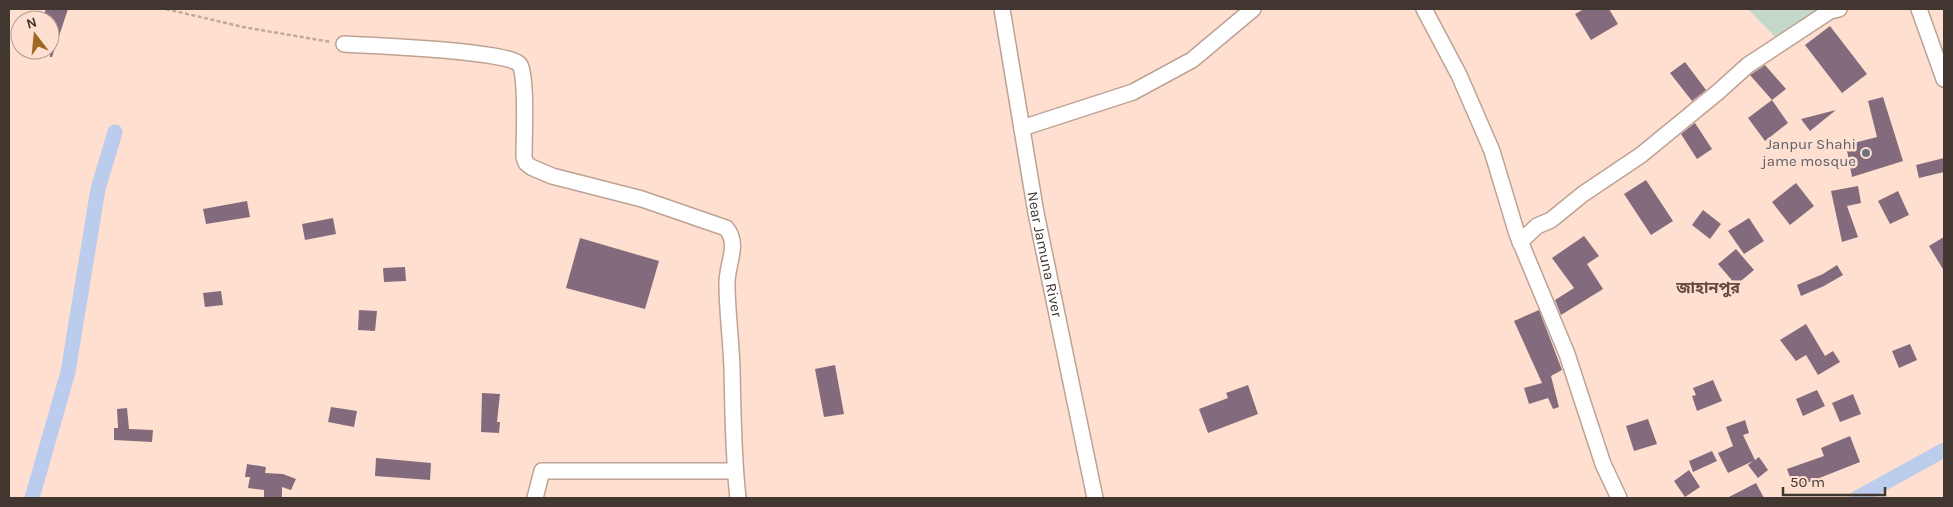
<svg xmlns="http://www.w3.org/2000/svg" width="1953" height="507" viewBox="0 0 1953 507" font-family="Karla,'Noto Sans Bengali',sans-serif">
<rect width="100%" height="100%" fill="#fedfd0"/>
<path fill="#c4d8c9" d="M1748,9H1850L1810,20L1776,38Z"/>
<g fill="none" stroke-linecap="round" stroke-linejoin="round">
<path stroke="#bbccec" stroke-width="15" d="M32,498L68,372L98,189L115,132
M1857,498L1944,450"/>
</g>
<path fill="#836b7d" d="M46,9H68L52,57H50V20H42Z
M1584,9H1609L1618,24L1591,40L1575,14Z
M1830,26L1867,74L1842,93L1805,45Z
M1685,62L1706,90L1692,101L1670,73Z
M1765,65L1786,89L1772,100L1750,75Z
M1883,97L1903,161L1852,177L1846,145L1877,137L1868,101Z
M1772,100L1788,123L1765,141L1748,118Z
M1836,110L1810,131L1801,119Z
M1695,123L1712,149L1697,159L1681,134Z
M1944,158V172L1919,178L1916,165Z
M1646,180L1673,221L1651,235L1624,194Z
M1796,183L1814,206L1790,225L1772,202Z
M1858,186L1861,203L1847,206L1858,237L1842,242L1831,191Z
M1898,191L1909,215L1890,224L1878,201Z
M247,201L250,217L206,224L203,209Z
M1703,210L1721,224L1710,239L1692,225Z
M333,218L336,234L305,240L302,224Z
M1749,218L1764,241L1744,254L1728,231Z
M1584,236L1599,256L1587,264L1603,289L1561,315L1555,300L1574,288L1552,258Z
M1944,237V271L1929,246Z
M580,238L659,261L645,309L566,288Z
M1736,249L1754,270L1736,285L1718,264Z
M1837,265L1843,275L1824,286L1801,296L1797,285L1823,274Z
M405,267L406,281L384,282L383,268Z
M221,291L223,305L205,307L203,293Z
M359,310L377,311L375,331L358,330Z
M1539,310L1562,370L1551,376L1559,407L1553,409L1548,398L1529,404L1524,388L1542,383L1514,321Z
M1806,324L1825,356L1833,351L1840,362L1818,375L1806,355L1796,361L1780,340Z
M1910,344L1917,360L1899,368L1892,351Z
M835,365L844,414L824,417L815,369Z
M1713,380L1722,401L1697,411L1692,396L1696,395L1693,388Z
M1248,385L1258,414L1208,433L1199,409L1228,398L1226,393Z
M1817,390L1825,406L1803,416L1796,399Z
M482,393L500,394L497,422H500L499,433L481,432Z
M1853,394L1861,414L1840,422L1832,403Z
M331,407L357,411L354,427L328,422Z
M127,408L129,429L153,430L152,442L114,440V428H118L117,409Z
M1648,419L1657,444L1634,451L1626,426Z
M1745,420L1749,433L1743,435L1755,460L1759,457L1768,470L1758,478L1748,465L1753,461L1728,473L1718,453L1733,446L1726,427Z
M1850,436L1860,462L1794,488L1787,469L1824,456L1821,448Z
M1712,451L1717,461L1693,472L1689,461Z
M376,458L431,463L430,480L375,476Z
M247,464L266,467L265,473L283,474L296,479L291,490L282,487V498H264V490L248,488L250,477H245Z
M1689,470L1700,487L1685,497L1674,481Z
M1756,483L1764,498H1727Z"/>
<g fill="none" stroke-linecap="round" stroke-linejoin="round">
<defs>
<g id="minor">
<path id="s1" d="M1002,9L1036,213L1095,498"/>
<path d="M1424,9L1459,75L1492,151L1517,234L1567,354L1603,464L1619,498"/>
<path d="M1919,9L1944,79"/>
<path d="M344,44C366,45 514,51 520,65C527,78 524,139 524,157L526,163L531,167L552,176L642,199L726,228C740,244 727,263 727,283C727,311 731,339 732,368C733,411 733,455 738,498"/>
<path d="M1022,128L1133,92L1192,60L1253,9"/>
<path d="M1520,242L1537,226L1551,220L1583,194L1641,155L1718,92L1748,65L1830,11L1839,9"/>
<path d="M535,498L542,471H735"/>
</g>
</defs>
<use href="#minor" stroke="#bea294" stroke-width="18"/>
<path stroke="#c1a89c" stroke-width="2.5" stroke-dasharray="4 2.5" stroke-linecap="butt" d="M166,9L243,27L331,42"/>
<use href="#minor" stroke="#fff" stroke-width="15"/>
</g>
<circle fill="#6b7280" stroke="#fedfd0" stroke-width="2" cx="1866" cy="153" r="5"/>
<g text-anchor="middle" stroke-width="5" stroke-linejoin="round" paint-order="stroke">
<g font-size="15" fill="#5b616d" stroke="#fedfd0" text-anchor="end">
<text x="1856" y="149">Janpur Shahi<tspan x="1856" dy="17">jame mosque</tspan></text>
</g>
<g font-size="15" fill="#423630" stroke="#fedfd0">
<text dy="5" stroke="none"><textPath href="#s1" startOffset="249">Near Jamuna River</textPath></text>
</g>
<g font-size="16" font-weight="bold" fill="#654c40" stroke="#fedfd0">
<text x="1708" y="293">জাহানপুর</text>
</g>
</g>
<rect width="1953" height="507" fill="none" stroke="#423630" stroke-width="20"/>
<g transform="translate(35 35) rotate(344)"><circle r="24" fill="#fedfd0" stroke="#b39b90"/>
<path d="M0-4L9 19L0 12L-9 19Z" fill="#9e6722"/>
<text y="-8" font-size="14" font-weight="bold" text-anchor="middle" fill="#423630">N</text>
</g>
<path d="M1783 487v8h102v-8" fill="none" stroke="#423630" stroke-width="2.5"/>
<text x="1790" y="487" font-size="15" fill="#423630" stroke="#fedfd0" stroke-width="4" paint-order="stroke">50 m</text>
</svg>
